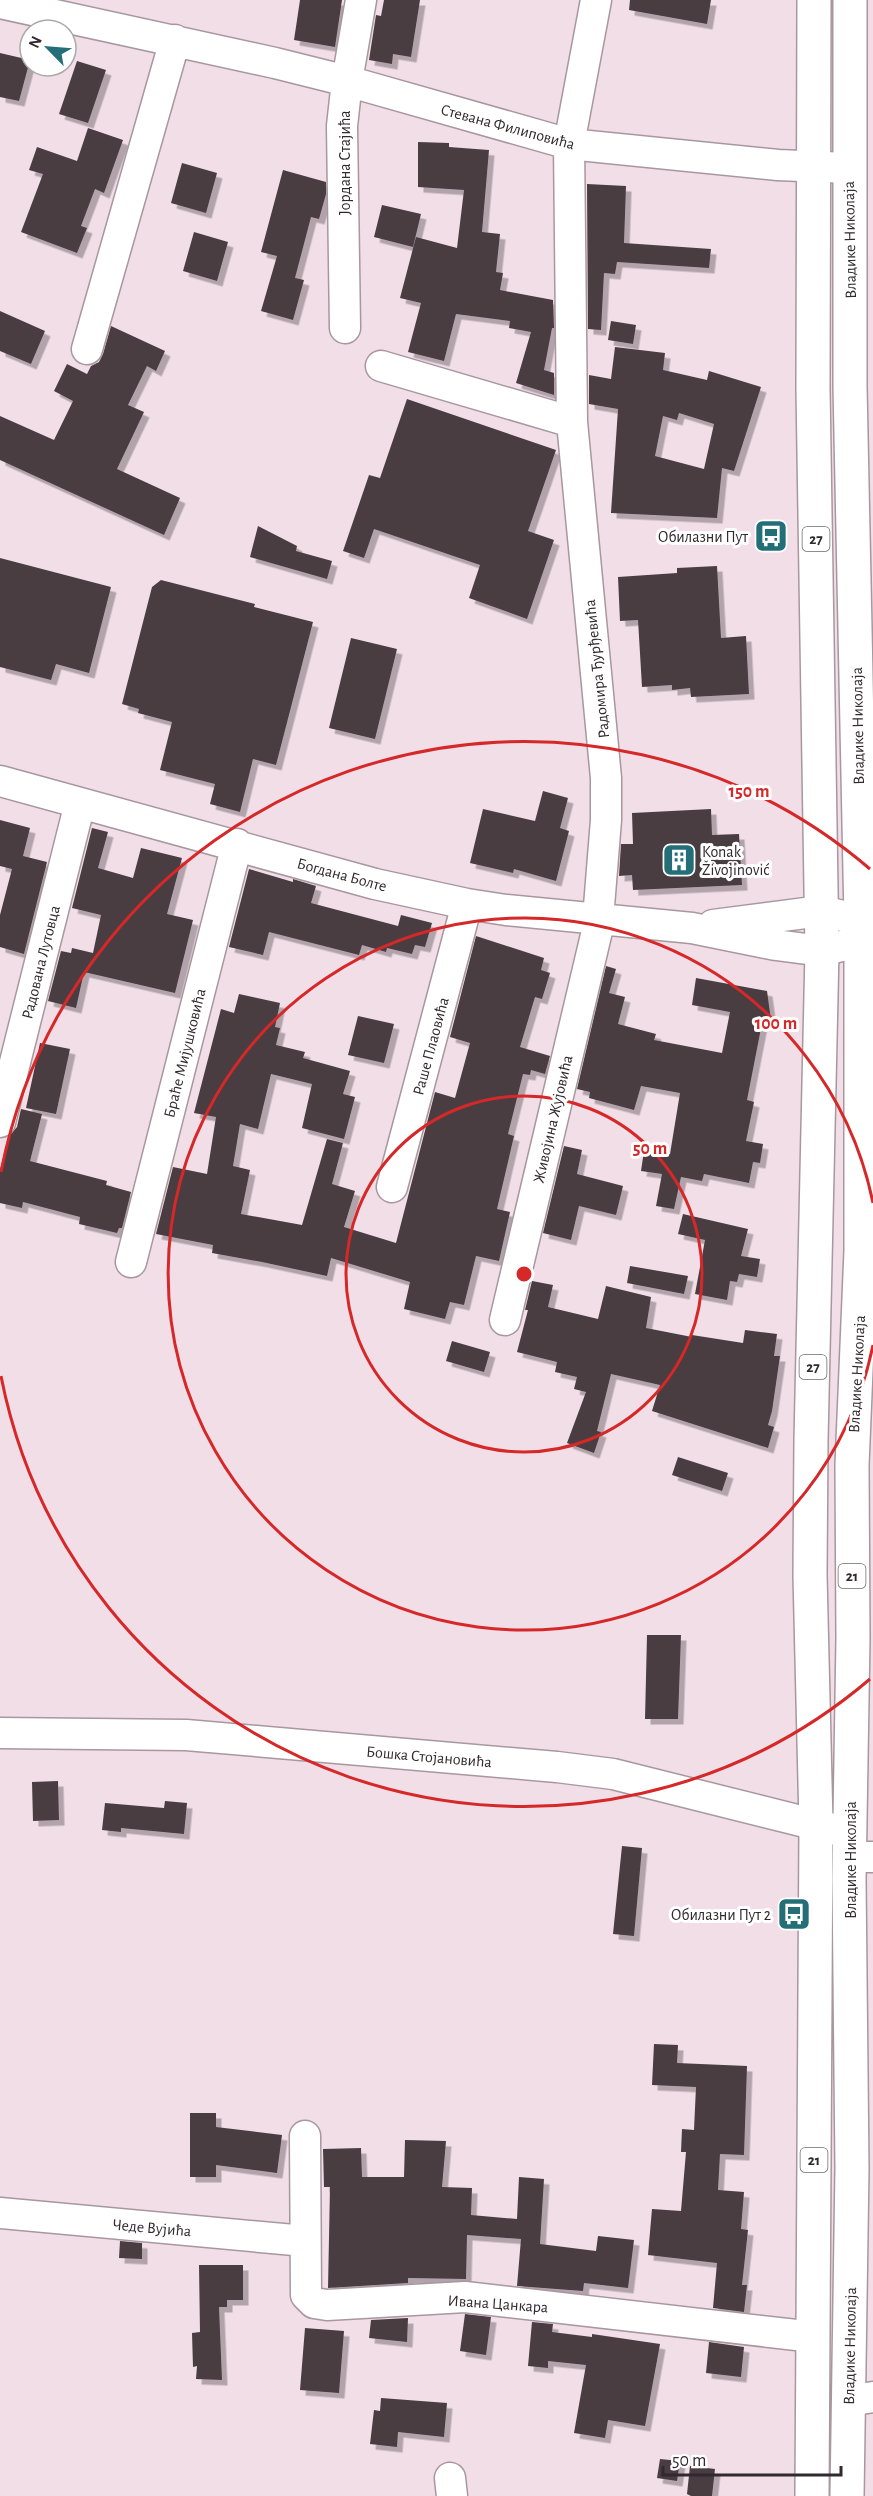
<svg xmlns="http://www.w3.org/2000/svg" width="873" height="2496" viewBox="0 0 873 2496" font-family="'Alegreya Sans',sans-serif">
<defs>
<filter id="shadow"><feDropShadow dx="5.5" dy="5.5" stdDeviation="0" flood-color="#0004"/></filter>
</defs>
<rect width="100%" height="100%" fill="#f1dee7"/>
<path fill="#4a3c43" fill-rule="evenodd" filter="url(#shadow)" d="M300,0H342L335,47L294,40Z
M384,0H420L411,57L393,54L392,64L369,60L376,15L381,16Z
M630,0H711L707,24L629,10Z
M0,53L30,60L19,101L0,97Z
M77,61L106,70L88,123L59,114Z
M88,128L123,140L104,193L95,189L81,226L87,228L77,253L21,232L43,174L29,170L37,147L77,161Z
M418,142L449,143V147L489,150L482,232L500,234L496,272L503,273L500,290L553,300L554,328H552L544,370L554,373V395L516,383L531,332L509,328L510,321L456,314L444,361L408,352L421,303L400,298L416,237L457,248L464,190L418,187Z
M182,163L217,173L206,213L171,203Z
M283,170L326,182V194L319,219L311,217L295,278L304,280L293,320L261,311L277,256L261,252Z
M587,184L626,186L624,243L711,249L709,268L617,262L615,274L604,273L601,330L588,329Z
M382,205L421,214L413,247L374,237Z
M194,232L228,242L217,281L183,271Z
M0,311L45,331L31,364L0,351Z
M611,321L636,325L633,344L608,340Z
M111,326L165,351L156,371L147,366L128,405L144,412L117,469L180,498L164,535L0,460V416L54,440L73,401L54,391L67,364L87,374L91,366L99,362L103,354Z
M615,347L665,353L663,370L707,380L709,371L761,387L734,471L722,468L717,518L611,513L618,409L589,404V375L611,379ZM679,413L714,424L704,469L655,456L663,416L677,420Z
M407,399L556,450L528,531L554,540L527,619L469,598L480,565L374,529L364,558L343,551L369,475L380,478Z
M258,526L297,546L296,551L332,561L327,579L250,557Z
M0,558L111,587L89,673L56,664L51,680L0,667Z
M717,566L721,638L746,636L749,694L691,697L690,688L672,690V685L642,687L638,620L620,621L618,577L677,573V568Z
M161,580L255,604L254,607L313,622L276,765L253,759L240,812L210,804L215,784L160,770L172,722L138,713L139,709L122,704L152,587Z
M351,638L397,649L375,739L329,728Z
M543,791L568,798L560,828L569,831L556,881L514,869L513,873L470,863L483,809L535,821Z
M711,809L712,835L739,834L742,885L633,890L632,875L619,876L621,844H633L632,813Z
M0,820L30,828L23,856L47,862L24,954L0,947V915L12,869L0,866Z
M92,828L108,832L98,868L133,878L141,848L182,858L167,914L193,920L175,993L84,972L76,1008L48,1001L61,951L71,953L72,948L93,953L101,915L72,908Z
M249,869L293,882V879L316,886L311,903L398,926L401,915L432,923L425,947L415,945L412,954L387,948L386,952L362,945L359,955L269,932L263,955L229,947Z
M476,936L544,958L541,970L550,973L542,999L535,997L520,1047L550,1056L545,1074L531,1070L530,1075L523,1074L508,1134L514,1136L497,1209L510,1212L499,1261L476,1256L464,1305L450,1302L445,1319L404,1309L410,1282L331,1258L327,1276L262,1262L212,1253L213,1245L156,1234L173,1167L207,1174L216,1117L194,1113L221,1009L234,1013L239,994L280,1003L275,1027L280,1028L276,1045L305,1052L303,1058L350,1071L343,1094L355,1097L344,1139L302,1128L312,1084L271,1074L258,1129L240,1124L233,1166L250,1170L241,1214L302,1225L327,1139L343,1143L332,1184L355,1191L344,1227L396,1243L435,1092L455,1098L470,1043L450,1037Z
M606,966L616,969L609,993L625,997L618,1024L656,1034L654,1040L722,1053L730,1012L692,1005L696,978L767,991L771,1020L763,1018L747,1100L754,1102L746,1141L763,1144L760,1163L753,1162L749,1183L704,1174L702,1181L681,1177L674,1209L656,1206L662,1174L641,1171L644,1151L670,1154L680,1093L641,1086L634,1110L589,1098L590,1092L577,1089Z
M358,1016L394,1024L384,1063L348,1055Z
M40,1043L70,1049L56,1114L26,1108Z
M21,1109L42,1114L30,1161L107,1181L106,1185L131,1192L122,1228H119L117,1233L79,1224L80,1217L23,1202L22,1208L0,1203V1170L8,1137L17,1127Z
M564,1146L582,1150L577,1174L623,1186L616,1215L579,1206L571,1240L543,1233Z
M683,1214L748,1229L741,1256L760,1259L757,1277L739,1274L737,1282L730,1281L727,1300L695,1294L705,1240L678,1234Z
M630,1266L688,1276L684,1294L627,1283Z
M532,1281L553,1285L548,1307L598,1319L606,1286L651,1297L646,1328L692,1337V1335L743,1343L745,1330L777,1334L774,1356H780L772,1411L768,1425L774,1427L768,1448L652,1411L660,1385L611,1374L597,1431L601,1432L594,1453L567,1443L586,1392L574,1389L577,1377L555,1372L557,1362L517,1352L528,1310H525Z
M452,1341L490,1352L484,1372L446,1361Z
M678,1457L728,1473L722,1491L672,1475Z
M647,1635H681L678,1719H645Z
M58,1781L59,1820L33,1821L32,1782Z
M165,1801L187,1803L184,1834L121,1828V1832L102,1830L105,1803L164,1808Z
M622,1846L642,1848L634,1936L613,1934Z
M654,2044L678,2045L677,2063L747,2066L744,2155L720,2154L718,2190L744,2192L741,2229L748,2230L742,2285H747L744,2312L713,2308L717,2263L648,2255L652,2209L681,2211L686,2152H681L682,2129L694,2130L696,2087L652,2085Z
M190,2113H216V2127L282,2135L277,2173L216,2165V2177H190Z
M405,2140L446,2141L442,2187L472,2188L471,2215L517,2219L519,2177L544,2179L540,2244L596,2251L598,2236L634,2240L628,2288L584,2283L583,2291L517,2286L521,2239L467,2235L466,2279L408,2278V2283L328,2288L330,2187H324L323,2149L361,2148L362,2177H404Z
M120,2241L142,2243V2259L119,2258Z
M199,2265H243V2300H227V2307H219L222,2380L196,2379L197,2366L193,2367L192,2333L200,2332Z
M465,2314L491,2317L486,2355L460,2351Z
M408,2318L407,2342L369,2338L371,2320Z
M532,2322L553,2324L552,2332L592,2337V2334L660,2344L645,2426L608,2420L605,2438L574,2433L586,2365L548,2361V2368L528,2366Z
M305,2328L344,2331L339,2393L300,2390Z
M709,2342L744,2347L741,2377L706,2373Z
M381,2398L447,2403L444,2437L398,2432L397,2447L370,2444L374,2410L380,2411Z
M660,2459L680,2461L677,2481L657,2478Z
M690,2466L715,2469L712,2496H691L687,2494Z"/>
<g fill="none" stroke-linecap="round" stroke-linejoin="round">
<defs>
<path id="minor" d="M0,3L275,63L347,81L569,144L778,165L848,168
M345,328L342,126L347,81L361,0
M87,349L175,40
M381,366L572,422
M0,781L375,884L467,904L506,910L692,928L776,945L822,951L861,941
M713,925L821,911L861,920
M0,1122L80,803
M392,1187L467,904
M131,1262L237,844
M505,1320L597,931L606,820V778L572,422L569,144L596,0
M0,1733L186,1735L557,1767L613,1774L837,1830
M849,1857H873
M305,2136L306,2295L314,2303L327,2305L465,2297L814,2337
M0,2213L305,2241
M848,2401L873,2397
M450,2478L452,2496"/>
<path id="major" d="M812,2496L816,1824L810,1575L811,1440L822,951L813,389L814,0
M847,2496L852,2168L849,1880L853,1638L852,1465L861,1251V920L850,386V0"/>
</defs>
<use href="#minor" stroke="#a8979f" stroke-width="33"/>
<use href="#major" stroke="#a8979f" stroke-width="36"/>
<use href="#minor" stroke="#fff" stroke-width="30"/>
<use href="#major" stroke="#fff" stroke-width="33"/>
</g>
<g fill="none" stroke="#d62828" stroke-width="3">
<circle cx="524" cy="1274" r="178"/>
<path d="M873 1345A356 356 0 1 1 873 1203"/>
<path d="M870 1679A533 533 0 0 1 1 1376M1 1172A533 533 0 0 1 870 869"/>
</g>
<defs>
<symbol id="bus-square" viewBox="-11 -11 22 22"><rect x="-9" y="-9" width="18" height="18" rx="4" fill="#246e77" stroke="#fff"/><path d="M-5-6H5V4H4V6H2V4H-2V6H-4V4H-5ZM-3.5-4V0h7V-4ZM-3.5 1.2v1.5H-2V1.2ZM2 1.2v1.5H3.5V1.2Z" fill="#fff"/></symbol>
<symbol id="building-square" viewBox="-11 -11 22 22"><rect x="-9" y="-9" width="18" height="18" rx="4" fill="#246e77" stroke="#fff"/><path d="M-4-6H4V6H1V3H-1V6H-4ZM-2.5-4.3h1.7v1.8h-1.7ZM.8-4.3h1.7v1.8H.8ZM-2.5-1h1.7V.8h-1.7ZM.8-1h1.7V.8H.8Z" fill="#fff"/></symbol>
</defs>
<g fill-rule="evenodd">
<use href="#bus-square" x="752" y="517" width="38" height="38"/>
<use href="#building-square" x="660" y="841" width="38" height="38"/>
<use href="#bus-square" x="775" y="1895" width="38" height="38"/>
</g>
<g text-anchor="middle" stroke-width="6" stroke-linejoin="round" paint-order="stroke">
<g fill="#fff" stroke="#6e696c" stroke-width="1.5">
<rect x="802.5" y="527" width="27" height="24" rx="4.5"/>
<rect x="799.5" y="1355" width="27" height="24" rx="4.5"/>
<rect x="838.5" y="1564" width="27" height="24" rx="4.5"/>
<rect x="800.5" y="2148" width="27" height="24" rx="4.5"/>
</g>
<g font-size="15" font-weight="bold" fill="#30292d">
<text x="816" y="544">27</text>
<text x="813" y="1372">27</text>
<text x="852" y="1581">21</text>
<text x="814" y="2165">21</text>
</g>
<g font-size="16" fill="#30292d" stroke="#fff">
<text transform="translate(508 126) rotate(15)" y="6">Стевана Филиповића</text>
<text transform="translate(344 163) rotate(-90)" y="6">Јордана Стајића</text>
<text transform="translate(849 240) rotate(-91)" y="6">Владике Николаја</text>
<text transform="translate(596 669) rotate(-96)" y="6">Радомира Ђурђевића</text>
<text transform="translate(857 726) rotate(-91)" y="6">Владике Николаја</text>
<text transform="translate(342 874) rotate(15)" y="6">Богдана Болте</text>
<text transform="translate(40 962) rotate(-76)" y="6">Радована Лутовца</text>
<text transform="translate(430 1046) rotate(-75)" y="6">Раше Плаовића</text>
<text transform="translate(184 1053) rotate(-76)" y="6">Браће Мијушковића</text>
<text transform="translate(552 1119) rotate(-77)" y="6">Живојина Жујовића</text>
<text transform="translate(856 1374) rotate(-87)" y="6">Владике Николаја</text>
<text transform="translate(429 1756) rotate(5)" y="6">Бошка Стојановића</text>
<text transform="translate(850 1860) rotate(-90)" y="6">Владике Николаја</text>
<text transform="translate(152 2227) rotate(5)" y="6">Чеде Вујића</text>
<text transform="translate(498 2303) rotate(4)" y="6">Ивана Цанкара</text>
<text transform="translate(849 2346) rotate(-89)" y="6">Владике Николаја</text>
</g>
<g font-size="16" fill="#30292d" stroke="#fff" text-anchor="end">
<text x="748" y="542">Обилазни Пут</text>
<text x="702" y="857" text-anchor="start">Konak<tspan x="702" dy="18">Živojinović</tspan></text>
<text x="771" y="1920">Обилазни Пут 2</text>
</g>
</g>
<circle cx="524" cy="1274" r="9" fill="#d62828" stroke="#fff" stroke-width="3"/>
<g font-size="18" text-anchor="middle" font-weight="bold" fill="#d62828" stroke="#fff" stroke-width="6" stroke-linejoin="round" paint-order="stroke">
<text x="749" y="797">150 m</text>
<text x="776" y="1029">100 m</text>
<text x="650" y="1154">50 m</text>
</g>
<g transform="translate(48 48) rotate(295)"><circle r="28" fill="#ffffff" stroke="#aca9ab" stroke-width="1.5"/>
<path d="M0-4.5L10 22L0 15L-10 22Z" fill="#246e77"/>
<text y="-9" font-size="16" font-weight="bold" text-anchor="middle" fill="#30292d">N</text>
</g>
<path d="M663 2466v9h178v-9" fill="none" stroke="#30292d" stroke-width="3"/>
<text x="672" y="2466" font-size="18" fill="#30292d" stroke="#ffffff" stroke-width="4.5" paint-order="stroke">50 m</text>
</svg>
